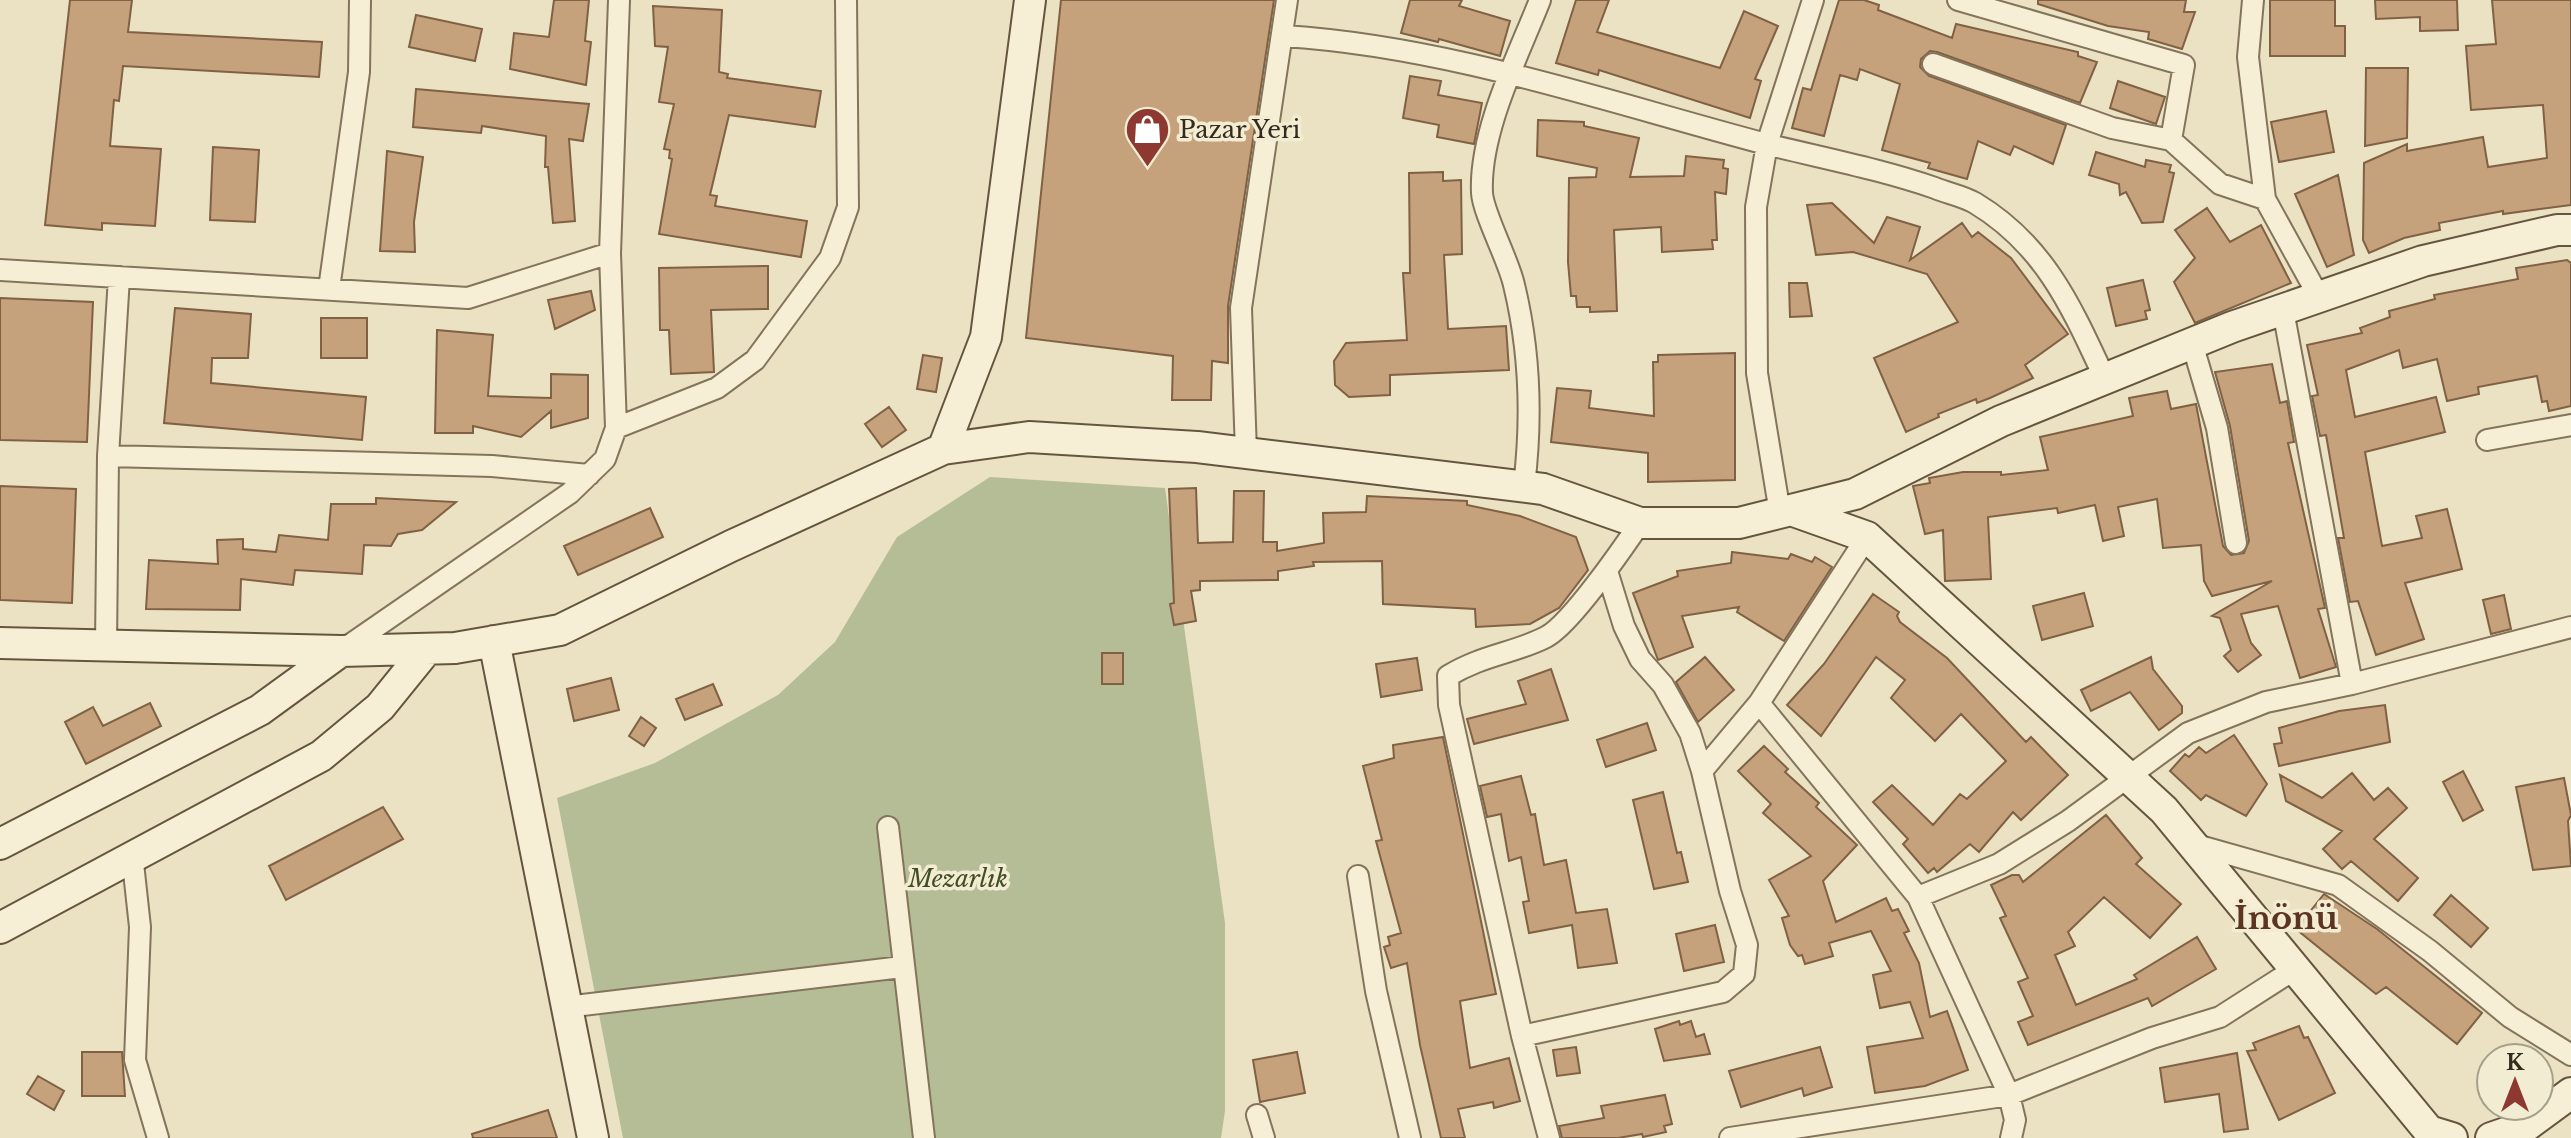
<svg xmlns="http://www.w3.org/2000/svg" width="2571" height="1138" viewBox="0 0 2571 1138" font-family="'Libre Baskerville',serif">
<rect width="100%" height="100%" fill="#eae2c3"/>
<path fill="#b5bd97" d="M990,477L1165,488L1225,923V1111L1221,1138H623L557,798L655,763L778,695L835,642L897,537Z"/>
<path fill="#c5a17c" stroke="#806143" stroke-width="2" d="M70,0H132L128,32L322,42L319,77L123,66L119,101L114,100L110,146L161,149L155,226L102,223V230L45,225Z
M554,0H589L585,41L591,42L586,85L510,69L514,33L549,37Z
M1061,0H1274L1228,306V363L1212,361L1211,400H1172L1173,356L1026,338Z
M1410,0H1462L1459,6L1510,21L1500,56L1439,39L1438,42L1401,33Z
M1576,0H1609L1597,32L1720,68L1744,11L1778,26L1755,79L1761,81L1750,118L1599,70L1598,75L1556,63Z
M1839,0H1864L1879,5L1878,10L1952,38L1956,24L2078,52V56L2097,62L2080,103L1937,52L1930,51L1921,59L1920,67L1929,76L2066,125L2053,164L2014,146L2010,155L1978,141L1967,179L1928,168L1930,163L1882,150L1900,84L1860,69L1857,80L1840,75L1824,136L1792,128L1803,88L1811,90Z
M2038,0H2186L2184,12H2195L2182,49L2148,39L2149,32L2108,26L2038,4Z
M2270,0H2335V26H2345V56H2270Z
M2375,0H2457L2458,30L2420,31V17L2376,19Z
M2492,0H2571V205L2503,214V211L2439,223L2440,230L2404,238L2369,253L2363,240L2364,163L2407,144V151L2483,137L2488,167L2547,158L2543,105L2471,110L2466,46L2496,44Z
M653,6L722,10L719,72L728,74L727,78L821,91L815,127L729,115L710,195L717,196L715,206L807,221L801,257L659,234L672,159L669,158L670,150L664,149L674,104L659,102L668,47L655,46Z
M416,15L482,29L475,61L409,47Z
M2366,68H2408L2407,138L2365,146Z
M1410,76L1441,81L1438,95L1482,103L1474,144L1437,137L1439,125L1403,118Z
M2118,81L2165,97L2156,124L2110,108Z
M416,89L589,104L583,141L569,139L575,221L553,223L548,167H545L546,136L482,126L481,133L413,127Z
M2326,111L2334,152L2279,162L2271,122Z
M1538,120L1584,122V126L1639,138L1630,177L1684,176L1686,156L1724,160L1723,168L1728,169L1726,194L1715,192L1717,240H1712L1713,249L1662,252L1661,227L1614,230L1617,311L1590,312V307H1577L1576,296H1571L1568,262L1569,178L1596,177L1597,168L1537,156Z
M213,147L259,150L255,222L210,220Z
M387,151L423,157L414,222L415,252L380,251Z
M2096,152L2145,167L2146,160L2171,165L2169,172L2174,173L2163,222L2142,223L2126,192L2120,195L2119,184L2089,175Z
M1443,172V181L1461,180L1462,254L1444,255L1448,329L1506,326L1509,370L1390,375V395L1349,397L1335,385L1334,361L1346,343L1407,340L1403,273H1410L1409,173Z
M2338,175L2354,255L2327,267L2295,194Z
M1832,203L1874,243L1887,217L1920,227L1910,260L1962,223L1972,237L1978,232L2011,258L2068,334L2025,365L2033,378L1990,398L1977,403L1976,399L1938,414L1939,417L1906,432L1874,358L1958,322L1927,274L1853,252L1816,255L1807,205Z
M2207,208L2230,242L2261,225L2291,283L2195,323L2174,282L2195,258L2175,230Z
M2567,260L2571,263V406L2549,411L2547,401L2542,402L2537,376L2478,387L2479,394L2447,401L2437,359L2403,368L2399,350L2346,370L2355,417L2436,397L2445,432L2365,452L2382,546L2422,538L2416,516L2447,509L2462,569L2405,583L2424,639L2376,655L2358,601L2350,602L2338,538H2344L2326,435L2320,436L2312,396L2318,395L2307,345L2362,333L2360,328L2390,317L2389,311L2435,299L2434,295L2518,279L2516,268Z
M768,266V309L711,310L714,372L671,374L669,330H660L659,268Z
M2143,280L2150,310L2145,311L2147,319L2116,326L2107,288Z
M1789,283H1807L1812,316L1790,317Z
M591,291L595,310L555,329L548,300Z
M0,298L93,302L87,442L0,440Z
M175,308L251,314L248,358H212L211,383L366,397L362,440L164,423Z
M321,318H367V358H321Z
M437,330L493,335L488,396L551,398V374L588,375V418L551,428V411L521,437L473,426V433H435Z
M1735,353V480L1648,482V453L1551,442L1557,388L1591,391L1589,408L1654,416L1653,362H1658V355Z
M923,355L942,358L936,392L917,389Z
M2272,364L2280,403L2287,401L2294,442L2288,443L2325,608L2318,609L2336,667L2300,678L2278,606L2241,614L2251,643L2261,655L2238,672L2224,656L2231,650L2220,618L2212,616L2272,581L2212,596L2204,581L2201,545L2163,548L2157,499L2118,507L2124,536L2103,541L2095,505L2058,513L2057,508L1988,517L1991,579L1945,581L1943,530L1925,534L1913,486L1930,483L1929,478L1963,472H2001V475L2048,470L2040,437L2133,416L2129,398L2167,391L2171,409L2196,404L2223,546L2231,555L2244,553L2249,541L2230,426L2215,372Z
M889,407L906,430L882,447L865,424Z
M0,486L76,489L72,603L0,600Z
M1196,488L1198,543L1233,542L1234,491H1264L1263,542H1277V551L1324,543L1323,513L1366,512L1367,496L1467,501V505L1520,516L1576,537L1588,570L1559,608L1530,624L1476,627L1475,609L1383,604L1382,561L1313,562L1314,566L1278,571V580L1200,581V590L1191,591L1196,621L1174,625L1170,604L1174,603L1169,489Z
M376,498L456,502L422,530L398,534L391,546L364,545L362,574L295,570L293,585L241,579L240,610L146,609L149,560L218,564L217,540L243,539V549L276,552L279,535L328,540L331,504H376Z
M650,508L663,537L578,575L564,546Z
M1732,552L1788,559L1791,554L1812,562L1815,557L1832,567L1784,641L1737,612L1739,607L1682,616L1693,647L1658,660L1633,593L1678,576L1677,571L1731,563Z
M2084,593L2093,626L2042,640L2033,606Z
M1873,594L1899,612L1897,616L1900,622L1947,658L2026,742L2031,737L2068,775L2021,820L2013,812L1979,852L1970,844L1937,872L1934,868L1928,873L1903,844L1908,839L1873,802L1892,785L1933,825L1960,794L1967,799L2006,761L1961,714L1935,741L1891,698L1905,680L1876,657L1821,736L1787,705L1824,664Z
M2504,595L2511,629L2491,634L2483,600Z
M1102,653H1123V684H1102Z
M1705,657L1734,690L1698,722L1676,682Z
M2151,657L2153,669L2182,706V713L2159,730L2130,692L2091,711L2081,690Z
M1417,658L1422,690L1381,697L1376,664Z
M1551,669L1568,720L1474,744L1467,719L1526,704L1518,681Z
M611,678L619,710L574,721L567,689Z
M713,684L722,705L685,720L676,699Z
M150,703L161,726L86,764L65,722L93,707L103,726Z
M2385,705L2390,742L2279,766L2274,744L2282,743L2279,728L2339,711Z
M641,717L656,728L644,746L629,736Z
M1647,723L1656,750L1606,767L1597,740Z
M2234,735L2267,784L2246,816L2206,795L2201,800L2170,771L2185,754L2189,757L2199,747L2206,753Z
M1443,737L1496,994L1460,1001L1470,1068L1509,1058L1520,1101L1494,1108L1493,1102L1458,1109L1465,1138H1441L1420,1045L1407,963L1391,968L1384,947L1390,945L1388,937L1401,933L1376,841L1382,840L1363,766L1394,758L1393,745Z
M1764,746L1788,769L1785,772L1819,803L1816,807L1857,845L1823,881L1836,922L1886,898L1892,911L1898,909L1909,931L1904,933L1919,963L1930,1017L1947,1011L1968,1070L1925,1086L1875,1093L1867,1047L1923,1038L1910,1002L1880,1008L1873,975L1891,971L1871,931L1829,943L1833,956L1805,964L1802,955L1798,956L1790,945L1782,918L1789,916L1769,880L1811,856L1763,813L1771,804L1738,771Z
M2463,771L2483,810L2463,821L2443,782Z
M2352,773L2374,800L2388,788L2407,808L2374,839L2418,878L2398,901L2351,861L2342,869L2323,849L2342,831L2286,801L2280,775L2322,798Z
M1521,776L1531,815L1535,814L1544,865L1566,860L1576,913L1607,909L1617,963L1578,968L1572,925L1529,933L1523,902L1529,901L1521,857L1509,861L1501,814L1487,817L1480,786Z
M2564,778L2571,815L2568,821L2571,866L2533,870L2516,787Z
M1663,792L1677,853L1681,852L1688,882L1654,889L1633,800Z
M383,807L403,839L286,900L269,866Z
M2106,815L2142,858L2136,864L2181,904L2150,938L2104,897L2068,932L2075,946L2055,955L2076,1005L2137,979L2134,975L2197,937L2216,969L2152,1006L2148,998L2028,1045L2018,1022L2033,1016L2018,982L2028,978L2000,918L2006,916L1991,885L2012,875H2019L2023,882Z
M2324,894L2377,929L2482,1013L2457,1044L2386,987L2376,994L2296,929Z
M2451,895L2488,928L2471,947L2434,915Z
M1715,925L1724,962L1684,971L1676,934Z
M1679,1021L1680,1025L1691,1021L1696,1037L1704,1034L1710,1054L1664,1061L1655,1029Z
M2299,1026L2304,1038L2308,1037L2335,1093L2279,1120L2247,1051L2256,1050L2253,1043Z
M1576,1047L1580,1073L1557,1076L1553,1050Z
M1820,1047L1832,1087L1804,1096L1802,1088L1741,1107L1729,1071Z
M82,1052H122L125,1096H82Z
M1297,1052L1305,1093L1260,1102L1253,1060Z
M2237,1053L2248,1129L2224,1132L2219,1094L2165,1102L2160,1068Z
M38,1076L64,1091L54,1110L27,1094Z
M1665,1095L1672,1124L1664,1126L1666,1132L1643,1137L1642,1134L1618,1138H1562L1559,1126L1604,1118L1601,1106Z
M548,1110L557,1138H473L472,1134Z"/>
<g fill="none" stroke-linecap="round" stroke-linejoin="round">
<defs>
<path id="street" d="M1958,0L2184,65L2171,140
M2253,0L2248,57L2265,199L2319,297
M1283,36C1448,46 1607,102 1766,144C1822,158 1880,169 1935,188C1947,193 1963,196 1975,203C2045,245 2072,308 2105,379
M1933,64L2112,128L2171,140L2220,184L2265,199
M0,270L468,298L610,253
M329,289L359,72L360,0
M2283,310L2352,684
M2192,343L2217,428L2236,543
M616,428L717,388L755,360L830,258L848,207L846,0
M2487,440L2571,425
M1246,453L1241,308L1287,0
M108,456L492,466L589,475
M1524,486C1532,420 1530,351 1514,285C1509,261 1483,213 1482,193C1479,132 1518,56 1540,0
M1780,513L1757,373L1756,207L1767,144L1813,0
M1607,571L1624,626L1640,659L1663,685L1690,733L1702,771
M106,646L108,456L119,277
M341,651L570,493L605,459L616,428L610,253L619,0
M1759,703L1918,897L2009,1095L2015,1120L2011,1138
M888,827L924,1138
M2193,844L2338,885L2430,951L2510,1017L2571,1055
M132,854L140,927L135,1060L158,1138
M1358,876L1376,991L1410,1138
M1918,897L1999,864L2068,821L2188,733L2266,702L2352,684L2571,627
M566,1007L902,967
M1522,1036L1723,992L1744,974L1747,945L1730,891L1702,771L1759,703L1867,537
M1257,1115L1264,1138
M1549,1138L1522,1036L1449,705L1448,676C1482,655 1515,653 1546,637C1570,625 1623,548 1640,523
M1730,1138L2009,1095L2152,1038L2220,1017L2295,969"/>
<path id="secondary" d="M943,449L986,337L1030,0
M1791,510L1867,537L2164,810L2429,1131L2452,1138
M494,641L593,1138
M0,643L341,651L455,648L560,630L731,546L943,449L1029,437L1197,447L1543,489L1640,523H1739L1855,494L2001,421L2232,327L2423,261L2557,230H2571
M0,844L260,710L341,651
M0,928L321,756L380,707L427,649
M2491,1138L2526,1126L2571,1093"/>
</defs>
<use href="#street" stroke="#83745b" stroke-width="24"/>
<use href="#secondary" stroke="#65553f" stroke-width="34"/>
<use href="#street" stroke="#f6efd6" stroke-width="20"/>
<use href="#secondary" stroke="#f6efd6" stroke-width="30"/>
</g>
<defs>
<symbol id="shop-pin" viewBox="-11 -11 22 30"><path d="M0 17L-7.5 6A9.5 9.5 0 1 1 7.5 6Z" fill="#8d3830" stroke="#f2ecd2"/><path d="M-5-2.5h2.3a2.7 3.5 0 0 1 5.4 0H5L5.5 6h-11ZM-1.5-2.5h3a1.5 2.3 0 0 0-3 0Z" fill="#fff"/></symbol>
</defs>
<g fill-rule="evenodd">
<use href="#shop-pin" x="1122" y="104" width="51" height="69"/>
</g>
<g text-anchor="middle" stroke-width="7" stroke-linejoin="round" paint-order="stroke">
<g font-size="24" fill="#342b1e" stroke="#f2ecd2" text-anchor="start">
<text x="1179" y="138">Pazar Yeri</text>
</g>
<g font-size="24" font-style="italic" fill="#414f27" stroke="#f2ecd2">
<text x="958" y="887">Mezarlık</text>
</g>
<g font-size="32" font-weight="bold" fill="#5d3321" stroke="#f2ecd2">
<text x="2286" y="929">İnönü</text>
</g>
</g>
<g transform="translate(2515 1082)"><circle r="38" fill="#f2ecd2" stroke="#a69f8a" stroke-width="2"/>
<path d="M0-6L14 30L0 20L-14 30Z" fill="#8d3830"/>
<text y="-12" font-size="22" font-weight="bold" text-anchor="middle" fill="#342b1e">K</text>
</g>
</svg>
